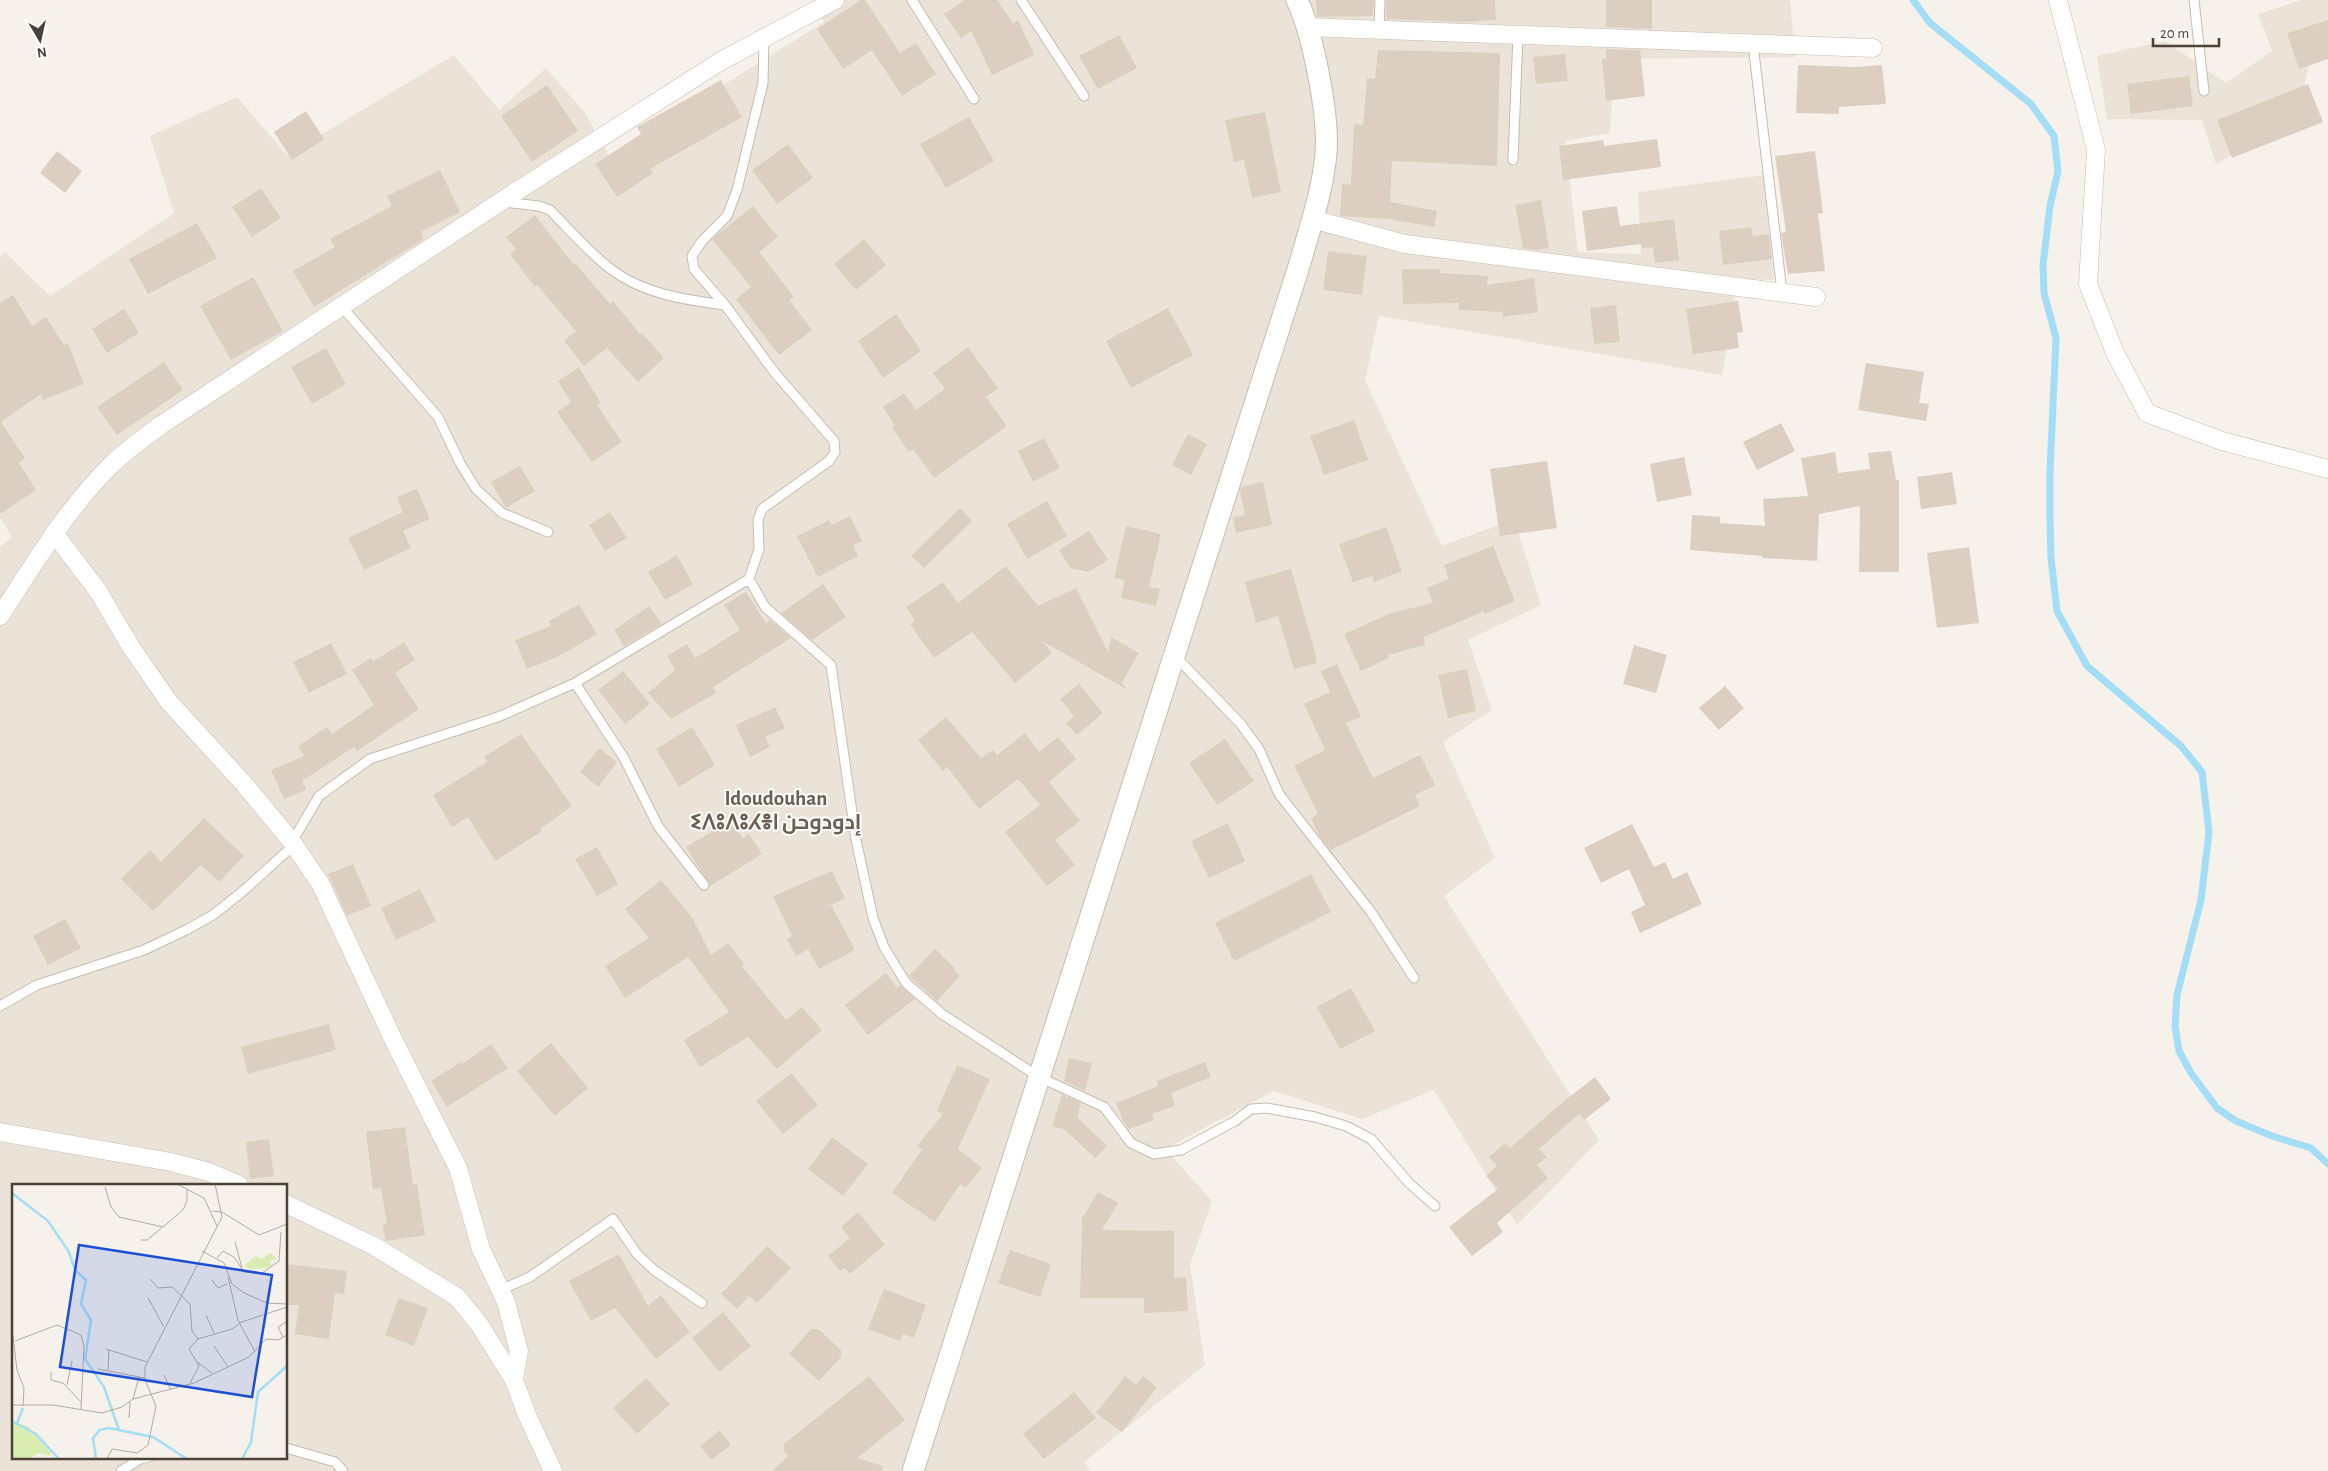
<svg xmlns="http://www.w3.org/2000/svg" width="2328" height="1471" viewBox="0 0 2328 1471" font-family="'Alegreya Sans',Cairo,'Noto Sans Tifinagh',sans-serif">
<rect width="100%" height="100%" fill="#f6f1ea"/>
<path fill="#ebe3d8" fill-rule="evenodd" d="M812,0H1790L1795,57L1614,59L1610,133L1565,141L1578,252L1641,254L1638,192L1763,175L1774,280L1738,279L1722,375L1379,316L1365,380L1442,546L1514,519L1541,605L1468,640L1492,710L1443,742L1495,858L1444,896L1599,1140L1517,1225L1434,1090L1362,1119L1274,1091L1165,1149L1212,1201L1190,1265L1205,1365L1084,1462L1091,1471H0V547L12,537L0,518V258L5,252L50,296L174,213L150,136L237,97L287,155L454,55L499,110L546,68L585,113L609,156L824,22ZM14,1185H286V1457H14Z
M2302,0H2328V57L2308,66L2298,118L2216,164L2202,120L2107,119L2097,56L2165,41L2226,83L2272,51L2258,14Z"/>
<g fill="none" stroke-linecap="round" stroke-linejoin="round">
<path stroke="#a3def6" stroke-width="7" d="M1913,0L1930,23L2031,104L2054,136L2058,171L2050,206L2043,265L2044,293L2056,338L2050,471V521L2051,558L2057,611L2087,666L2181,746L2202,772L2209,832L2201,900L2177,995L2175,1026L2179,1051L2191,1073L2217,1108L2236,1121L2272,1136L2311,1148L2328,1164"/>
</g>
<path fill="#dccfc2" d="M861,0H865L900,53L916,43L936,74L902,96L872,50L843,69L817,29Z
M965,0H997L1013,23L1018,20L1034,55L992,75L971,31L961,38L944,14Z
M1316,0H1374L1373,16L1317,17Z
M1386,0H1495L1496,20L1461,22L1386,19Z
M1606,0H1652V29L1606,27Z
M2328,20V59L2299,69L2287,33Z
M1119,35L1137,68L1098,89L1079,56Z
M1606,49L1640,50L1645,96L1606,101L1602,59H1606Z
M1378,50L1500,53L1497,166L1392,161L1390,202L1437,211L1434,227L1388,219L1340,216L1342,184L1351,185L1354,124L1363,125L1367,78L1375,79Z
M1565,54L1568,81L1536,84L1533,57Z
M1798,65L1857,67L1882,65L1886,104L1839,107V114L1796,113Z
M2189,76L2193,106L2131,114L2127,84Z
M721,80L742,117L650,169L653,173L617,197L595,164L641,134L637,127Z
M2308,84L2323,122L2232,158L2217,120Z
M547,85L578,131L532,162L501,116Z
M306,111L324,139L292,160L274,132Z
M1265,112L1281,192L1252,198L1244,160L1234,162L1225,120Z
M969,117L994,161L946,188L920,144Z
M1657,139L1661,167L1563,180L1559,146L1603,140L1604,146Z
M788,144L813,178L777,204L752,170Z
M57,151L82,171L65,193L40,173Z
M1815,151L1823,213L1818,214L1825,271L1788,274L1781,233L1786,232L1775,156Z
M440,170L460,212L421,232L424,239L314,307L293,271L335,247L330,239L392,206L387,196Z
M261,188L281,218L252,237L232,207Z
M1541,200L1549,248L1536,250L1523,248L1515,205Z
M753,206L778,237L759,252L794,297L789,300L812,330L779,355L736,299L751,287L712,239Z
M1617,206L1620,226L1674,219L1679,260L1655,263L1653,247L1642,248L1641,244L1587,251L1582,211Z
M535,215L573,264L575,263L610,304L613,301L640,334L642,333L664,358L638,382L607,348L584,366L564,341L576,331L537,285L535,287L510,254L516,249L506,237Z
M197,223L217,258L148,294L129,259Z
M1751,227L1753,236L1769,234L1772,259L1723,265L1719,231Z
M864,239L886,265L856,290L834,264Z
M1328,251L1367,256L1362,295L1323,290Z
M1402,269H1440V273L1488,276L1487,285L1534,278L1538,312L1503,317V312L1459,310V303L1403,304Z
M253,277L283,331L231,360L200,306Z
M13,295L32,326L46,317L64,345L68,343L84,384L43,400L41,394L1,422L25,458L19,463L36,490L0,514V303Z
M1738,301L1743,332L1737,333L1739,348L1693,354L1686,309Z
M1616,305L1620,342L1594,344L1590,308Z
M1168,308L1193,355L1131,388L1106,341Z
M124,309L139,333L107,353L92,329Z
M896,314L921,351L883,378L858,341Z
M968,347L998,388L986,397L1007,426L934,478L913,449L909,452L892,428L895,426L883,407L904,393L916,410L945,389L933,373Z
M326,348L346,384L312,404L291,367Z
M164,362L183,390L117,435L97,407Z
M1866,363L1924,372L1919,403L1929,404L1926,421L1858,410Z
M579,367L601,403L597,405L622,442L592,462L557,412L571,402L558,381Z
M1354,420L1368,460L1324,475L1310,436Z
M1781,423L1795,451L1757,470L1743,442Z
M1188,434L1207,444L1191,475L1172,465Z
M1044,438L1060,468L1033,482L1018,451Z
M1891,451L1896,480H1899V572H1859L1860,506L1819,514L1817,561L1762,558V556L1690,550L1692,515L1720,517V523L1765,526L1763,499L1808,496L1801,458L1835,452L1838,473L1870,469L1868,453Z
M1684,457L1692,495L1657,502L1650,464Z
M1547,461L1557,528L1500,536L1490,469Z
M520,466L535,491L506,508L491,482Z
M1952,472L1957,504L1921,509L1917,477Z
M1263,482L1272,525L1236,533L1233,517L1245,515L1240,492L1241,487Z
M417,489L430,519L403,531L411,548L364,570L348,538L403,512L397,497Z
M1047,501L1067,536L1027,559L1007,524Z
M960,508L972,521L924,568L911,556Z
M610,512L627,538L605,551L589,525Z
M850,516L862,541L853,545L858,556L818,577L797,536L829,520L832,525Z
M1126,526L1161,534L1149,587L1160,589L1156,606L1121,598L1125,580L1114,578Z
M1386,527L1402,571L1374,582L1372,576L1353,582L1339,544Z
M1089,531L1108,560L1088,572L1070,568L1059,550Z
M1493,546L1515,601L1485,614L1484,611L1424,637L1425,645L1388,655L1389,658L1361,671L1344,634L1391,613L1433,603L1427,588L1449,579L1444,565Z
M1969,547L1979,623L1937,628L1927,553Z
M677,555L693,584L665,600L648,572Z
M1006,566L1038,606L1076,588L1108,652L1111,637L1139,653L1122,682L1126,689L1042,641L1052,653L1015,683L972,632L934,658L910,624L915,621L906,607L943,582L958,603Z
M1291,569L1316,655V663L1294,669L1278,616L1256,623L1245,582Z
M823,584L846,617L812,640L781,613Z
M746,592L766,623L770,620L791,638L713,687L716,693L671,719L648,693L675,670L667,656L687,644L695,658L740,630L724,605Z
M579,604L597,634L557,657L527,669L515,640L551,626L549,621Z
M649,606L662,624L624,646L614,630Z
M404,642L415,660L395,673L419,709L357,751L354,747L302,781L306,790L284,799L271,770L304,756L298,746L327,727L332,734L374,705L352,670L371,658L374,661Z
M331,643L347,674L309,693L293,662Z
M1634,645L1667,655L1656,693L1623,684Z
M1337,664L1361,717L1346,723L1373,778L1420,755L1435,785L1415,795L1420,806L1331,850L1320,837L1311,818L1318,814L1294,766L1325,750L1304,704L1330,692L1321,671Z
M1467,669L1476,711L1448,718L1438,675Z
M623,671L650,704L625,724L598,690Z
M1079,684L1103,713L1077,735L1066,723L1074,716L1060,699Z
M1725,686L1744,708L1719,730L1699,708Z
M775,707L785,728L765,737L770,747L750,757L736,725Z
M946,717L981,758L993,750L997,755L1025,733L1039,752L1058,737L1076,759L1049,782L1080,821L1055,840L1075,865L1047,886L1005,832L1040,805L1018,779L979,809L947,767L943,771L918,740Z
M692,727L715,765L679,787L656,749Z
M521,734L572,806L540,829L542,831L495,861L468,817L452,827L433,795L487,762L484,757Z
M1225,739L1254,781L1217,805L1189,763Z
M599,748L617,762L598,787L580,772Z
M204,818L244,856L219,882L201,865L153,911L121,879L150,850L161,862Z
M731,820L743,839L749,834L762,854L710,886L686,847Z
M1228,823L1245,861L1209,878L1191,841Z
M1632,824L1654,867L1665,862L1673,879L1687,872L1702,904L1640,933L1631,912L1645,905L1629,869L1601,883L1584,848Z
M597,847L618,884L597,896L575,859Z
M353,864L371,906L347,916L328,874Z
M832,871L845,898L831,905L855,950L819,969L808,949L796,956L787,940L792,936L773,896Z
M1311,874L1331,912L1234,961L1215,923Z
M661,880L692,917L711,955L728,943L744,964L742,966L786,1020L802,1007L822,1030L777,1069L748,1037L700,1067L684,1040L729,1012L688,957L625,998L605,966L649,938L625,909Z
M420,889L436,921L396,940L381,908Z
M65,919L81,948L48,965L33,936Z
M935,949L955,968L954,970L960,976L937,1001L909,976Z
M886,973L897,988L900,985L915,999L868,1035L845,1005Z
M1351,988L1375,1031L1340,1049L1317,1007Z
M329,1024L336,1050L248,1074L241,1047Z
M551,1043L588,1088L555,1116L517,1071Z
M491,1044L508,1068L447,1107L431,1081L461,1062L462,1064Z
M1069,1058L1092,1063L1085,1091L1064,1081Z
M1205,1062L1211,1077L1171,1093L1175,1106L1152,1114L1154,1120L1129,1129L1124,1123L1116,1103L1158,1086L1157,1081Z
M957,1065L990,1079L958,1149L982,1168L965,1188L960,1184L935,1222L892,1193L922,1149L917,1146L943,1114L937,1111Z
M791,1073L818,1105L783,1134L756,1101Z
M1595,1077L1611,1099L1584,1120L1579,1114L1539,1149L1547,1157L1537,1165L1548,1178L1497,1223L1503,1232L1472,1256L1449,1227L1498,1189L1486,1176L1497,1166L1489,1157L1505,1143L1510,1148L1563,1102Z
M1062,1095L1081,1103L1077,1117L1107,1146L1095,1158L1065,1130L1052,1126Z
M405,1127L413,1185L417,1184L425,1235L386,1241L382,1225L387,1224L381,1188L373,1189L366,1132Z
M832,1137L868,1164L843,1196L808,1169Z
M269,1139L274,1176L250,1179L246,1142Z
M1098,1192L1118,1203L1102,1230L1174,1231V1278L1186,1277L1188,1311L1144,1313V1298H1080L1082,1219Z
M858,1212L885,1245L850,1274L844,1268L840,1271L828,1256L850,1238L841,1227Z
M767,1246L791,1268L757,1303L749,1296L737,1309L721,1294Z
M1010,1250L1051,1264L1040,1297L998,1283Z
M619,1254L648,1306L661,1295L690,1332L656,1359L615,1308L591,1321L569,1281Z
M286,1264L347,1271L344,1294L335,1293L329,1339L295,1334L299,1305H286Z
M884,1289L926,1305L914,1338L903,1334L900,1341L868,1329Z
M399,1298L428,1308L414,1346L385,1335Z
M723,1312L751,1346L719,1372L692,1338Z
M811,1329H818L841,1350V1357L819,1381L789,1354Z
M869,1376L905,1420L857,1458L883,1466L882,1471H772L788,1456L784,1451V1444Z
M1125,1376L1136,1385L1143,1376L1157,1387L1122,1432L1096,1413Z
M646,1378L670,1404L637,1434L613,1408Z
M1074,1392L1096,1418L1044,1459L1023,1434Z
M720,1430L731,1445L711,1460L700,1446Z"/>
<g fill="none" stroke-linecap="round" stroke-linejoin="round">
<defs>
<path id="service" d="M912,0L974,99
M1021,0L1084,96
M2194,0L2204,91
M1379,30L1380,0
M1753,44L1782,292
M1513,160L1518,35
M504,202L539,206L550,210C570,230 589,253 612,270C644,294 686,300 725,305
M341,306L438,417L460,463L476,489L502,513L548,532
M749,579L765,607L831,665L856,840L873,918L884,947L906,983L942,1014L1039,1077L1104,1107L1131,1143L1154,1154L1181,1150L1235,1121L1251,1109L1267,1108L1315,1117L1346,1126L1371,1139L1409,1183L1435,1206
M1176,657L1240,723L1259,749L1279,794L1371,912L1414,978
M575,683L624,758L658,826L704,885
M292,842L319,796L370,759L498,717L575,683L749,579L759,549L758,520L762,509L829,461L835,452L834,441L775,373L725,305L694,269L692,256L702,241L727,216L737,190L763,83L764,38
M0,1006L37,985L144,950L186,930L213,915L242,892L294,845
M500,1290L530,1277L613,1219L637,1254L654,1270L702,1303
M286,1448L335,1462L343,1471
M121,1471L140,1459L149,1457"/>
<path id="minor" d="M2058,0L2096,150L2088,284L2115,353L2147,413L2222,441L2328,469
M1306,27L1873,48
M1312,219L1405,244L1816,297
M54,533L98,591L131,647L169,702L245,785L292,842L320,883L394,1041L458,1168L481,1249L506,1302L519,1351L514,1380
M0,616C34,564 66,510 110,466C125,451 144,438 161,425L506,198L721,61L835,0
M0,1132L171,1162L209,1172L239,1185
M286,1204L374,1246L457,1297L479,1324L514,1380L527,1415L553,1471"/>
<path id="tertiary" d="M913,1471L1300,263C1310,227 1323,190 1326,153C1329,115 1313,34 1297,0"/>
</defs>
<use href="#service" stroke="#c6bbaf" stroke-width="11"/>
<use href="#minor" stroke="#c6bbaf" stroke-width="19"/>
<use href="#tertiary" stroke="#c6bbaf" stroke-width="23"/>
<use href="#service" stroke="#fff" stroke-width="9"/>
<use href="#minor" stroke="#fff" stroke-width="18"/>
<use href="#tertiary" stroke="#fff" stroke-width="21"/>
</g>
<g text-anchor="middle" stroke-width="4" stroke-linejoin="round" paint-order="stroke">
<g font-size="21" font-weight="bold" fill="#6f5e4e" stroke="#fff">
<text x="776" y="805">Idoudouhan<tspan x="776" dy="24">ⵉⴷⵓⴷⵓⵃⴻⵏ إدودوحن</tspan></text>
</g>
</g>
<g transform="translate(12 1184)">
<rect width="275" height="275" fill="#f6f1ea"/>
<path d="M0,237L17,243L40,270L37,272L26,269L18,275H0Z" fill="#d9edb1"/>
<path d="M258,69L265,74L258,77L260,82L256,84L238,85L232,81L244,72L250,75Z" fill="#d9edb1"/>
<path fill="none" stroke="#a3def6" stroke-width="2.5" d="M0,9L36,37L57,68L63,86L74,96L69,120L79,136L73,175L92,203L107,246M0,237L24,250L47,275M5,239L11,224M84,275L81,254L88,246L97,244L141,253L175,275M230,275L239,258L246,208L275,182"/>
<path fill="none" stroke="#b2aba2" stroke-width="1" d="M165,0L192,14L205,42M93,3L99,23L107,33L151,43L171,26L175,17V6M200,27L210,28L247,51L275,40M129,56H135L152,42M223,58L230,84M190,67L212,79L220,100L232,109L255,119L275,120M205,74L211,67L222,73L232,88L249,90L267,77L269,48M216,93L226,136L243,168M138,95L146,104L160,103L178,120L180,147L186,155M200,96L206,104L215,100M136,114L152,143M194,131L202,149M227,139L275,123M0,144L5,186L12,204L11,222M271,153L266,143L274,138M3,157L45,141L69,151L72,162L69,225M202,162L216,183M94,165L135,178M185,178L200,189M86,185L133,194M96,186L97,166M39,188V196L51,199L69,218M152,191L159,206M178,199L187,182L177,165L186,155L220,145L227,140M55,201L60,177M121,215L127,193M0,221H41L90,229L110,223L121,215L182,199L237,173L254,155L266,156L275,151M117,234L118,218M95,275L100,265L125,269L136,261L144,222L133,196V183L210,33L203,0"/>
<path fill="#1d4ed8" fill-opacity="0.15" stroke="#1d4ed8" stroke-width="2.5" d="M67,61L260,91L240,213L48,183Z"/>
<rect width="275" height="275" fill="none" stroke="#4b4137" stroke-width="2.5"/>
</g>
<g transform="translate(40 40) rotate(171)" stroke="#ffffff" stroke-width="4" paint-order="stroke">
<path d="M0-4L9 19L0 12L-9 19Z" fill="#4b4137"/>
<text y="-8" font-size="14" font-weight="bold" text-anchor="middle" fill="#4b4137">N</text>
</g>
<path d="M2153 38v8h66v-8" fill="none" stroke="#4b4137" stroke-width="2.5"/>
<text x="2160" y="38" font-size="15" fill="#4b4137" stroke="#ffffff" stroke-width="4" paint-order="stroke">20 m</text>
</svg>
